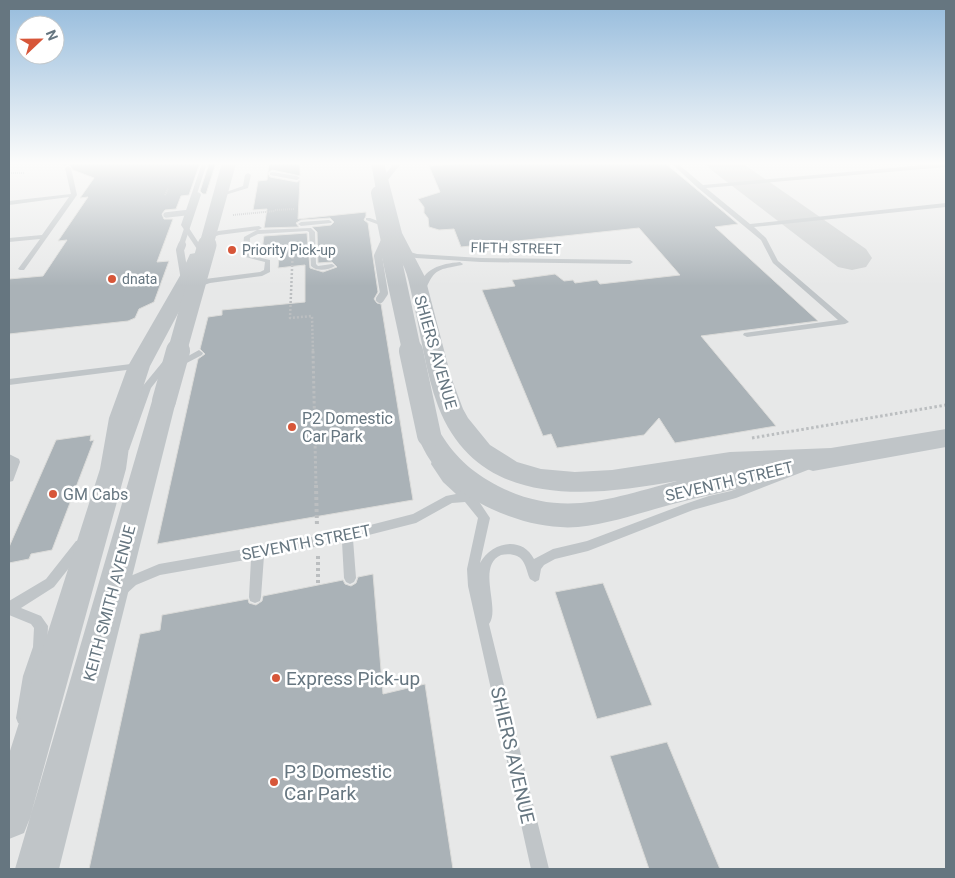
<svg xmlns="http://www.w3.org/2000/svg" width="955" height="878" viewBox="0 0 955 878" font-family="Roboto,sans-serif">
<rect width="100%" height="100%" fill="#f9f9f7"/>
<path fill="#e7e8e8" d="M9,163H946V869H9Z"/>
<g fill="none" stroke-linecap="round" stroke-linejoin="round">
<path fill="#ced1d2" fill-rule="evenodd" d="M706,163H742L866,249L872,258L866,267L852,270L838,267L710,169Z"/>
</g>
<path fill="#aab2b7" stroke="#dbdbd9" d="M60,163H200L189,195L181,196L176,209L165,210L162,214L164,219H173L157,262L169,261L154,302L139,309L135,318L128,321L9,334V279L43,276L67,240L58,241L88,197L80,198L94,178L73,170L69,164L64,166Z
M209,163H216L206,194H203L200,191Z
M269,163H300V176L272,170L268,173L270,177L297,182L300,180L298,219L366,212V216L364,220L368,223L378,292L374,299L377,303L381,304L413,500L157,544L198,359L205,354L200,349L208,317L222,315V310L305,302V265L278,268L280,249L262,250L264,236L307,233L310,268L323,272L337,267L332,262L318,263L317,232L312,227L331,225L334,222L330,218L301,220L296,223L299,227L264,228L267,209L253,210L258,181L267,180Z
M459,163H665L738,224L715,227L818,321L701,336L776,426L675,443L659,418L644,435L557,448L551,434L543,436L482,290L515,286L512,280L555,274L564,281L573,280L575,283L597,280L600,284L680,275L639,228L461,247L454,229L439,230L429,227L428,218L424,213V207L418,199L440,192L429,166Z
M91,435L90,441L94,440L52,550L31,554L29,559L9,563V547L56,440Z
M373,574L383,694L425,684L453,869H89L140,634L160,630L162,615L248,599L249,603L256,605L262,601L263,596L343,580L345,584L351,586L356,583L358,577Z
M603,583L652,705L597,719L555,592Z
M667,742L720,869H649L610,756Z"/>
<g fill="none" stroke-linecap="round" stroke-linejoin="round">
<path stroke="#bbbec0" stroke-width="2" stroke-dasharray="1 1" stroke-linecap="butt" d="M9,173H25
M165,195L168,189
M275,210L295,209
M233,215L275,211
M293,246V243"/>
<path stroke="#bbbec0" stroke-width="2.5" stroke-dasharray="2 2" stroke-linecap="butt" d="M293,245L290,318L312,316L313,352"/>
<path stroke="#bbbec0" stroke-width="3" stroke-dasharray="2.5 2.5" stroke-linecap="butt" d="M313,351L316,487
M752,438L946,405"/>
<path stroke="#bbbec0" stroke-width="4" stroke-dasharray="3 3" stroke-linecap="butt" d="M316,485L317,527
M318,556V585"/>
<path fill="#c0c5c8" fill-rule="evenodd" d="M202,163H207L187,225L202,248L199,250L197,249L181,225Z
M671,163H677L703,185L946,163V167L706,188L750,224L946,203V207L754,227L766,238L778,261L849,322L845,324L747,337L743,335L744,333L838,320L773,263L761,240L698,188Z
M68,166L71,168L77,195L24,270H20L18,269L40,239L9,242V238L42,235L69,197L9,205V201L71,194L65,168Z
M272,172L297,176L300,178L297,180L270,175V173Z
M248,173L251,175L248,188L215,198V196L243,186L245,175Z
M366,218H370L391,226L388,228L366,220Z
M329,220L332,222L331,223L301,226L298,224L301,222Z
M259,226L262,228L258,230L311,228L315,232L316,264L318,266L332,264L335,266C329,270 317,272 311,266L309,232L307,231L258,234L250,238L249,255L270,260V272L262,276L210,283L204,285L202,291H196L195,289L198,282L205,279L260,272L264,270L265,262L242,256L244,237L257,230L219,235L205,240L202,238L218,231Z
M403,250L417,254L481,258L630,260L633,262L630,264L481,262L416,258L401,253V251Z
M460,262L463,264L462,265C439,270 435,267 425,291H419L418,289C424,268 440,264 460,262Z
M199,350L203,353L202,355L179,367H173L172,365Z
M168,358L172,361L151,388L130,447L129,450H121L120,447L142,387L165,359Z
M139,363L142,364L143,366L142,368L9,385V379Z
M9,454L19,459L20,462L13,481L9,482Z
M814,459L818,460L819,463L818,466L736,498L693,510L588,551L555,559L544,565L541,569L539,580L535,582L530,579C526,571 526,560 517,556C512,554 506,554 501,555C476,566 501,609 489,624L549,869H531L468,586L467,569L478,518L465,502L452,503L416,523L353,539L356,578L354,582L350,584L346,582L344,578L342,542L264,556L261,597L260,601L255,603L250,601L249,597L251,559L160,575L136,585L125,595L121,597L117,595L115,591L117,587L128,577L159,564L347,531L413,514L446,496L456,494L443,482L431,464L432,461H440C447,473 460,490 474,494L490,518L480,563C491,542 522,535 534,559L553,549L587,541L685,504L709,496L731,491Z
M80,540L84,541L86,545L84,549L54,587L21,608L41,616L48,626L47,647L37,676L30,718L28,723L23,725L18,723L16,718L23,676L33,647L34,628L31,624L9,615V601L46,579L76,541Z"/>
<path fill="#c0c5c8" fill-rule="evenodd" d="M371,163H384L402,233L425,277L451,377L463,409L468,418L490,445L517,462L541,469L575,472L612,470L730,452L831,448L946,429V447L813,471L804,468L773,469L775,473L771,480L762,483C733,490 703,496 673,504C642,512 610,524 578,527C532,531 472,507 440,473C430,462 423,449 417,435L420,429L429,426L438,429C453,455 471,472 498,486C564,519 611,498 677,481C588,497 478,510 438,406C425,371 421,333 412,296C410,287 408,276 404,267C399,257 391,248 387,237C379,214 376,187 371,163Z
M196,253L202,254L205,258L199,274L150,366L133,418L126,469L30,818L24,833L9,839V754L100,469L109,418L128,366L181,274L190,254Z
M164,393L172,395L176,401L59,869H15L152,401L156,395Z"/>
<path stroke="#c0c5c8" stroke-width="5.5" d="M378,193L381,184L398,163
M166,215L192,212
M181,246L198,195
M382,246L386,239"/>
<path stroke="#c0c5c8" stroke-width="8" d="M182,245L180,250L188,298
M380,299L384,293L378,256L383,245"/>
<path stroke="#c0c5c8" stroke-width="14" d="M378,193L389,246
M206,246L229,163"/>
<path stroke="#c0c5c8" stroke-width="19" d="M389,245L412,352
M177,352L207,245"/>
<path stroke="#c0c5c8" stroke-width="24" d="M411,351L429,435
M164,401L178,351"/>
</g>
<linearGradient id="sky" x2="0" y2="1"><stop stop-color="#95bbdc"/><stop offset="0.57" stop-color="#fcfcfb"/><stop offset="1" stop-color="#fcfcfb" stop-opacity="0"/></linearGradient>
<rect width="955" height="286" fill="url(#sky)"/>
<g fill="#d75639" stroke="#fff" stroke-width="2">
<circle cx="232" cy="250" r="5"/>
<circle cx="112" cy="279" r="5"/>
<circle cx="292" cy="427" r="5"/>
<circle cx="53" cy="494" r="5"/>
<circle cx="276" cy="678" r="5"/>
<circle cx="274" cy="782" r="5"/>
</g>
<g text-anchor="middle" stroke-width="5" stroke-linejoin="round" paint-order="stroke">
<g font-size="14" fill="#667680" stroke="#fff">
<text transform="translate(516 248) rotate(1)" y="5">FIFTH STREET</text>
</g>
<g font-size="14" fill="#667680" stroke="#fff" text-anchor="start">
<text x="242" y="255">Priority Pick-up</text>
<text x="122" y="284">dnata</text>
</g>
<g font-size="16" fill="#667680" stroke="#fff">
<text transform="translate(436 352) rotate(74)" y="6">SHIERS AVENUE</text>
<text transform="translate(729 481) rotate(-13)" y="6">SEVENTH STREET</text>
<text transform="translate(306 542) rotate(-11)" y="6">SEVENTH STREET</text>
<text transform="translate(109 603) rotate(-75)" y="6">KEITH SMITH AVENUE</text>
</g>
<g font-size="16" fill="#667680" stroke="#fff" text-anchor="start">
<text x="302" y="424">P2 Domestic<tspan x="302" dy="18">Car Park</tspan></text>
<text x="63" y="500">GM Cabs</text>
</g>
<g font-size="19" fill="#667680" stroke="#fff" text-anchor="start">
<text x="286" y="685">Express Pick-up</text>
<text x="284" y="778">P3 Domestic<tspan x="284" dy="22">Car Park</tspan></text>
</g>
<g font-size="19" fill="#667680" stroke="#fff">
<text transform="translate(513 755) rotate(77)" y="7">SHIERS AVENUE</text>
</g>
</g>
<rect width="955" height="878" fill="none" stroke="#667680" stroke-width="20"/>
<g transform="translate(40 40) rotate(68)"><circle r="24" fill="#ffffff" stroke="#c2c8cc"/>
<path d="M0-4L9 19L0 12L-9 19Z" fill="#d75639"/>
<text y="-8" font-size="14" font-weight="bold" text-anchor="middle" fill="#667680">N</text>
</g>
</svg>
